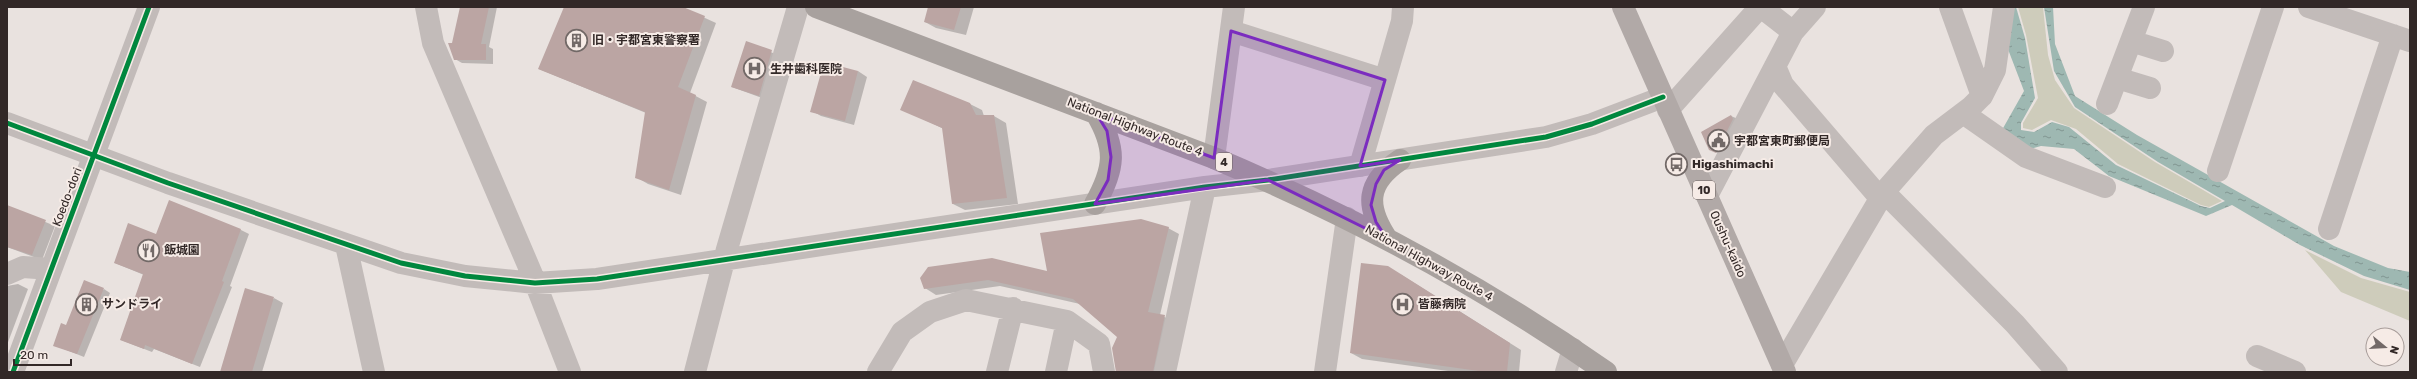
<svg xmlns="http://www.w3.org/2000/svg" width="2417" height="379" viewBox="0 0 2417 379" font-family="Rubik,'Noto Sans JP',sans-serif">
<defs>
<pattern id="water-ripples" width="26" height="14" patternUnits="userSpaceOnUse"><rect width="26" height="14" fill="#9eb8b2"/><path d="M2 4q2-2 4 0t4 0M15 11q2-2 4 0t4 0" fill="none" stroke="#819691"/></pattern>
</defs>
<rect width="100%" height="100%" fill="#e9e2df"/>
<path fill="#ceccbb" d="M2018,7H2043L2048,55L2055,80L2074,108L2155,162L2222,201L2209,207L2201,205L2118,164L2076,129L2051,120L2032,130L2023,128V123L2038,98L2026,35Z
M2305,250L2361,278L2410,292V321L2341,292Z"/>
<path fill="url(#water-ripples)" d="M2005,7H2016L2025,38L2035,98L2021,123V130L2034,132L2052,122L2069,127L2116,165L2201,206L2210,208L2225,201L2158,162L2075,107L2054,71L2044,7H2053L2055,44L2075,96L2137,135L2334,246L2388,268L2410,272V290L2364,276L2300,245L2232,205L2206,216L2109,176L2074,149L2041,146L2030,149L2002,130L2024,91L2006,44Z"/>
<path fill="#0003" d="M461,7H497L489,47L493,49V64L462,63L455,59L453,44Z
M565,7H681L716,23L690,93L707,102L681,195L648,184L636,177L646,113L539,69Z
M929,7H974L966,35L936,28L925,22Z
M747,43L778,55L765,99L732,87Z
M858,71L867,77L854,125L821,116L812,111Z
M970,104L982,110L984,116H994L1006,123L1018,204L965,210L953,204L944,129L902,109Z
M1731,116L1738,119L1722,156L1710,149L1702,132Z
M7,206L55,226L42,260L7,247Z
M1168,228L1179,234L1160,315L1175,322L1165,372H1116L1118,337L1080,304L1000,286L936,295L925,288L922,278L1048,273Z
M241,230L249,234L230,286L232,287L200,367L154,349L152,352L121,340L144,275L115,263L157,235Z
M1400,274L1521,350L1519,372H1455L1362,359L1351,353Z
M18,284L28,289L7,345V286Z
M104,289L110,293L84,357L54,345L67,326Z
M274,298L283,303L262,372H221Z"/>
<path fill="#bba5a3" d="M460,7H489L481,44H486V60H454L448,43H452Z
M564,7H683L705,16L678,87L696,95L669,190L635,178L645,112L538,69Z
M928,7H961L954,30L924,22Z
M746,41L772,50L759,96L731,87Z
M824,62L858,71L845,121L810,112Z
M913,80L970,103L976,115H994L1007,198L952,204L942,128L900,110Z
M1731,115L1733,119L1716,153L1709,150L1701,132Z
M169,200L241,229L222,281L224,282L192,364L145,345L144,349L120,340L143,274L114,263L128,223L156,234Z
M7,205L46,220L32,255L7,247Z
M1141,219L1169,227L1148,312L1165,315L1153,372H1116L1112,348L1117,337L1073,299L988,280L924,289L920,278L928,267L992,258L1047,271L1040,233Z
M1361,263L1388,266L1510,343L1507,372H1486L1350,353Z
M84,280L104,288L77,354L53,346L61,323L66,325Z
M245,288L274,297L252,372H220Z"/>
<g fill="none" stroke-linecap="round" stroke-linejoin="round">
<path stroke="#c2bbb9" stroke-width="22" d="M426,7L433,43L531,272L570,372
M1761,7L1793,32
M1950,7L1982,96
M2309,7L2410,41
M1231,31L1385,80
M2131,41L2163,51
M1775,66L1783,85L1880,198
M2117,78L2150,88
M2107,104L2144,7
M1668,110L1760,7
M1963,113L2026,157L2105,187
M7,123L168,183L401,263L465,276L535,283L597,279L663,269L1205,187L1268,180L1546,137L1592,124L1663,97
M1214,158L1234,7
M1360,166L1402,21L1403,7
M2218,171L2273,7
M1884,192L2015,324L2057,372
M1707,196L1793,32L1815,7
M2329,229L2393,35
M346,245L374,372
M7,274L23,267L51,269
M2257,356L2295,372
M1782,365L1884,192L1934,135L1971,107L1982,96L1995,70L2004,7
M13,372L149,7
M695,372L727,249L798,7
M878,372L902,332L930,312L966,300L1067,321L1099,344L1104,372
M997,372L1013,308
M1056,372L1067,321
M1165,372L1205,187
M1325,372L1347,218
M1566,372L1573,349"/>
<path stroke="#b1a9a7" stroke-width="22" d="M1623,7L1785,372"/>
<path stroke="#a8a19e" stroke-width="22" d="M816,7L1214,158C1352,216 1483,286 1606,372
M1095,204C1115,168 1117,149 1096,113
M1387,239C1365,206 1366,183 1400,160"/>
<defs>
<path id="cycleway" d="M7,123L168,183L401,263L465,276L535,283L597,279L663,269L1205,187L1268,180L1546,137L1592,124L1663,97
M13,372L149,7"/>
</defs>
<use href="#cycleway" stroke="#f6ebe6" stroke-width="8"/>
<use href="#cycleway" stroke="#00873e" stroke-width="5"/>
</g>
<path fill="#7b2cbf" fill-opacity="0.2" stroke="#7b2cbf" stroke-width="3" stroke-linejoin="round" d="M1231,31L1385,80L1360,166L1400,160L1384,170L1376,184L1371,205L1376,222L1387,239L1268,180L1095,204L1108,180L1111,157L1107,131L1096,113L1214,158Z"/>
<defs>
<symbol id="building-ring" viewBox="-11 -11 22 22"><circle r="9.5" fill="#f6ebe6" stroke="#726967" stroke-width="1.5"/><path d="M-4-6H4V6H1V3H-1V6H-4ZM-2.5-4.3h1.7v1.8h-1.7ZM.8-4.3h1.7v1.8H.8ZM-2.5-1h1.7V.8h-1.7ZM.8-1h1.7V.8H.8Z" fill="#726967"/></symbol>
<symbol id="hospital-ring" viewBox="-11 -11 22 22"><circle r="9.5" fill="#f6ebe6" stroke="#726967" stroke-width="1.5"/><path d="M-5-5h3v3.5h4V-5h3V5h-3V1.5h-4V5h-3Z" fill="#726967"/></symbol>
<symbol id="civic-ring" viewBox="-11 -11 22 22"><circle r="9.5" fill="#f6ebe6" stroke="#726967" stroke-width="1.5"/><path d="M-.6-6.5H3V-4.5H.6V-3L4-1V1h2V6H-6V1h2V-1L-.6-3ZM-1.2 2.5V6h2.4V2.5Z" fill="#726967"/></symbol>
<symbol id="bus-ring" viewBox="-11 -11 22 22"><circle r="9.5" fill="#f6ebe6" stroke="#726967" stroke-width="1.5"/><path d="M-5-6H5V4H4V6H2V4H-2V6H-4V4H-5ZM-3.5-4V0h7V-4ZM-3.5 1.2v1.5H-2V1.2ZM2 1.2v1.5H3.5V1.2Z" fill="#726967"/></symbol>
<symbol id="restaurant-ring" viewBox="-11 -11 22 22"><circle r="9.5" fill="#f6ebe6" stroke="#726967" stroke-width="1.5"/><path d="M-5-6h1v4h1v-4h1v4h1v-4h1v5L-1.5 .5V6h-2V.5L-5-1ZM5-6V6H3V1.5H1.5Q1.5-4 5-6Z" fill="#726967"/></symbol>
</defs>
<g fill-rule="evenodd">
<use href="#building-ring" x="564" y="28" width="25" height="25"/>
<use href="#hospital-ring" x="742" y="56" width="25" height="25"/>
<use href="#civic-ring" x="1706" y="128" width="25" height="25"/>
<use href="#bus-ring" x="1664" y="152" width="25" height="25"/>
<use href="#restaurant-ring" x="136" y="238" width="25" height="25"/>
<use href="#building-ring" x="74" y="292" width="25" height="25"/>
<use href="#hospital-ring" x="1390" y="292" width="25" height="25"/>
</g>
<g text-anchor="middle" stroke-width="4" stroke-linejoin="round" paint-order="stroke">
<g fill="#f6ebe6" stroke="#6d6260" stroke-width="1">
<rect x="1216" y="153" width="16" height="18" rx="3"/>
<rect x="1693" y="181" width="22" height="18" rx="3"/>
</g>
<g font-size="11" font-weight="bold" fill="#322827">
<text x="1224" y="166">4</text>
<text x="1704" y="194">10</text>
</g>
<g font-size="12" font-weight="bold" fill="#322827" stroke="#f6ebe6" text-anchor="start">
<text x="592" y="44">旧・宇都宮東警察署</text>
<text x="770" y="73">生井歯科医院</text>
<text x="1734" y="145">宇都宮東町郵便局</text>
<text x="1692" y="168">Higashimachi</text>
<text x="164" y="254">飯城園</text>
<text x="102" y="308">サンドライ</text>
<text x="1418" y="308">皆藤病院</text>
</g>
<g font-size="12" fill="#322827" stroke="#f6ebe6">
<text transform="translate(1135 127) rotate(21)" y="4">National Highway Route 4</text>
<text transform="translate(67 197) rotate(-69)" y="4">Koedo-dori</text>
<text transform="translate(1728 244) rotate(66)" y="4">Oushu-kaido</text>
<text transform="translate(1429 263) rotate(29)" y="4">National Highway Route 4</text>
</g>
</g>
<rect width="2417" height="379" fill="none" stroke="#322827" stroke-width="16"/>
<g transform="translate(2385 347) rotate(108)"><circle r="19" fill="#f6ebe6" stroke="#a89d9a"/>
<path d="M0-3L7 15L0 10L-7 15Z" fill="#726967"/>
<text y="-6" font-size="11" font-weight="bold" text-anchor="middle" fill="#322827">N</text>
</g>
<path d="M14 359v6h57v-6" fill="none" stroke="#322827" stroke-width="2"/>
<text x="20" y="359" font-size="12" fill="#322827" stroke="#f6ebe6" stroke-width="3" paint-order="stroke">20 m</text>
</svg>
